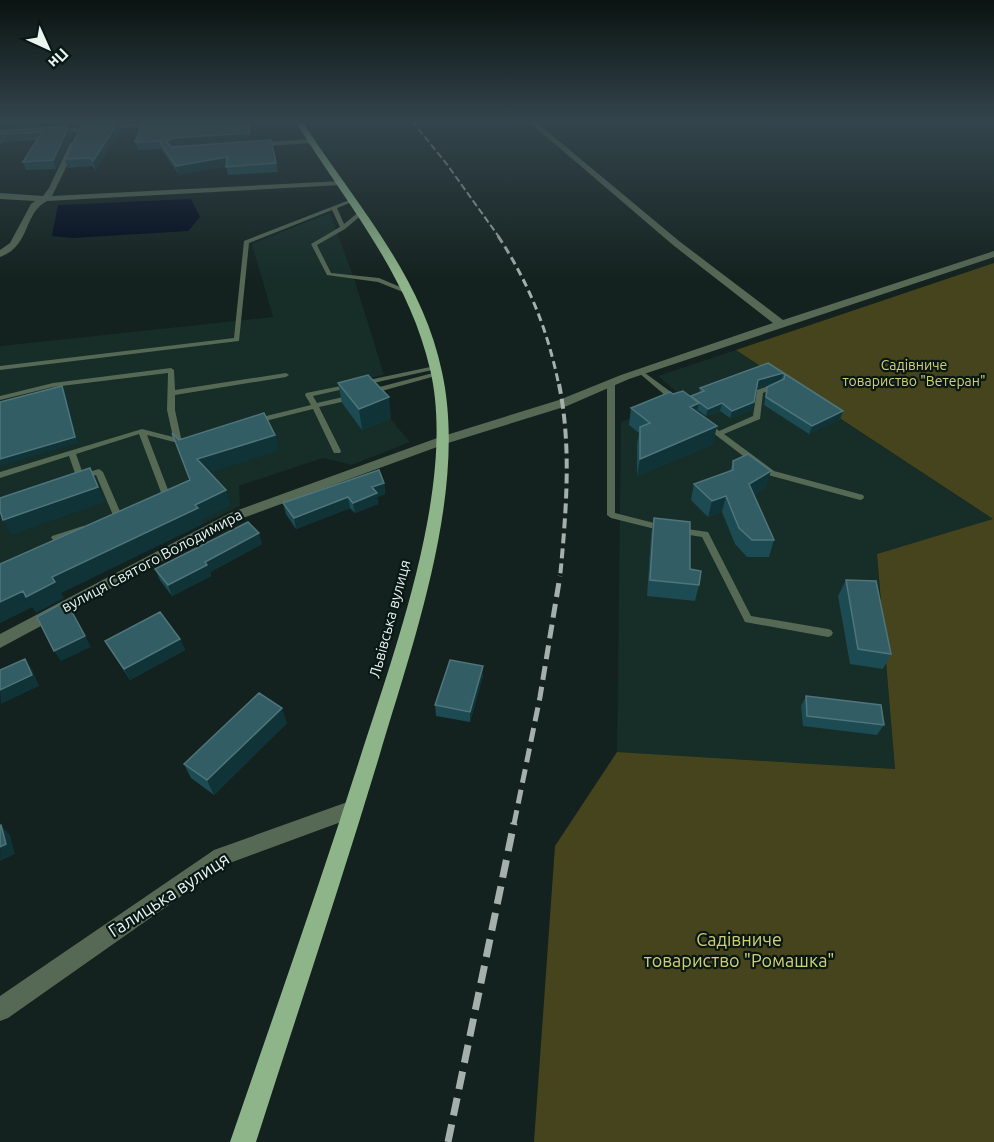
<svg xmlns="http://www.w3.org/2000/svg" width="994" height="1142" viewBox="0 0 994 1142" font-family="Ubuntu,sans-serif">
<rect width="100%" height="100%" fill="#13221e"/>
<path fill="#162d28" d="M330,213L355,281L384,375L365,379L364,387L410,442L352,465L323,458L239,486L240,506L0,623V346L273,317L252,244Z
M736,350L994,520L877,554L895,769L617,752L621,422L684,398L658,376Z"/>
<path fill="#45441d" d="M994,263V1142H534L555,846L617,752L895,769L877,554L993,519L736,350Z"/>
<path fill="#00071b" d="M191,199L200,217L188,231L73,238L52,236L58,205Z"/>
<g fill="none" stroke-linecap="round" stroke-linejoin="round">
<path fill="#566954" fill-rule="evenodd" d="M352,199L357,200L337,208L344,224L360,211H364V213L345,229L317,245L331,273L379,278L412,292V294H408L378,282L327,275L311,244L340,227L332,210L249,243L239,341L0,370V366L234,338L244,241Z
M435,366L438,368L437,369L364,385L360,383L364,381Z
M171,368L174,370L175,390L286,373L289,375L286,377L175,395V410L181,438H185L189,440L188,442L178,443L147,435L170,495L169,497H163L162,495L139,434L76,454L83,474L99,469L103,472L122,516C120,520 114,521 110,522L106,519L113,515L96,475L80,480L77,479L69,456L0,478V472L142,429L173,437L167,410L168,373L53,387L0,400V396L53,383Z
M641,370L679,398V402H673L639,373L638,372Z
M437,372L440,374L439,375L371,394L367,392L368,390Z
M611,382L615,384V513L666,526L667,528L666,530L663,531L611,518L607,515V384Z
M777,383L781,385L779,386L763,393L760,419L724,434L774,471L863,495L864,497L863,499L860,500L768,475L704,426L705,424H711L719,431L753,416L757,390Z
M351,384L353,385V387L313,396L317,403L352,395L356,397L355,399L319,407L341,451L340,453H334L333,451L313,409L257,423L253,421L254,419L311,405L305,395L306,393Z
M83,526L86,527L87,529L86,531L55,541L51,538L52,536Z
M680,528L708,532L751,616L828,629L831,630L833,633L831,636L828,637L745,622L702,537L677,533L676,531Z"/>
<path fill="#566954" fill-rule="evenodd" d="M170,121H203L51,134L47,132L51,130Z
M528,121H535L679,241L783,320L994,251V257L629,379L567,406L448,443L240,519L0,648V634L230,513L440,437L559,400L621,375L773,323L673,245Z
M310,139L313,143L253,147L249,145L253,143Z
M74,141L78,143L52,196L341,181L345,183L341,185L47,201C23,213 31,246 0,257V250L10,243L31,204L35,201L0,199V193L43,196L49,188L70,143Z
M353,800L360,803L363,809L360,815L227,864L8,1018L0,1021V996L214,850Z"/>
<path fill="#8eb58a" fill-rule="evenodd" d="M295,121H302C354,202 422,275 442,372C468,491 413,642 379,757C340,886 297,1014 256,1142H230C274,1014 319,887 360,758C395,649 457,482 430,369C408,274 345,202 295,121Z"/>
<path stroke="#a5b0ad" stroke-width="2" stroke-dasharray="7 3" stroke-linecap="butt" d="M412,121L446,163L499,237"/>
<path stroke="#a5b0ad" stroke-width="3" stroke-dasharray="8 4.5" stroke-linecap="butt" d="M498,236C529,283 548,331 559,386"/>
<path stroke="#a5b0ad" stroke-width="4" stroke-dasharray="10 5" stroke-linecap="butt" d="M559,384C572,448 566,513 560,578"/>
<path stroke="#a5b0ad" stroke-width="5" stroke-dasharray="14 7" stroke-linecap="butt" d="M514,824L540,697L560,576"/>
<path stroke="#a5b0ad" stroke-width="7" stroke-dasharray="18 9" stroke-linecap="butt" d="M448,1142L514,823"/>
</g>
<path fill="#1c4b53" d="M103,121H126L118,122L120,130L96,170L92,166L68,168L65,159L104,123Z
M143,121L250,141L271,140L278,172L228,175L226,166L179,175L161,149L138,150L135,142Z
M69,126L72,135L56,169L26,170L23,162L37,140L2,142L0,146V131Z
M768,363L843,411L840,419L809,434L764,405L767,387L781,381L757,388L752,410L730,418L720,411L706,416L698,410L697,412L713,444L637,476V444L639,433L629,425L631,408L673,394L691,397V396L699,393L700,388Z
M338,383L391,418L362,430L342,403Z
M733,461L766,487L754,495L774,540L769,557H747L735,544L722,512L708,517L691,500L694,484L730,471Z
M384,483L385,494L377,497L378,504L355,513L350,508L296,529L286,514L283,503Z
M654,518L690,569L699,585L695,601L647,596L651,534Z
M262,544L210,572L211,576L172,596L160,580L155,569Z
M846,580L891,654L883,669L850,664L838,596Z
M180,639L185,650L130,680L111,651L105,641Z
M483,666V676L470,722L436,716L435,705Z
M806,696L884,725L877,735L803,726L801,706Z
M287,723L214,795L191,778L184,764Z"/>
<path fill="#0f3337" d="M18,121H68L66,126L0,131V122Z
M103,121H126L118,122L120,130L96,170L93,161L104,123Z
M249,121H251L250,141L168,150L166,142L172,138Z
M69,126L72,135L56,169L53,160Z
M227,157L229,166L179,175L176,166Z
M783,373L781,381L756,388L758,380Z
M62,386L65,392L78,443L0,466V459Z
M389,397L391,418L362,430L359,409Z
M754,402L752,410L730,418L732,411Z
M699,403L695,420L690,407Z
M722,403L720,411L706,416L708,409Z
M843,411L840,419L809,434L812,426Z
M717,426L713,444L637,476L640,459Z
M275,435L279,451L202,475L197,459Z
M90,468L105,502L11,535L3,520Z
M771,471L766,487L745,501L749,484Z
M384,483L385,494L377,497L378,504L355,513L353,503L372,487Z
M226,490L231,506L202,520L203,524L61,593L52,577L195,505Z
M726,496L722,512L708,517L712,501Z
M348,497L350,508L296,529L294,518Z
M259,533L262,544L210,572L211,576L172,596L168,585L205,562Z
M55,582L64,598L36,613L32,607L0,623V602L23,591Z
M66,601L91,647L61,661L54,651Z
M180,639L185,650L130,680L124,669Z
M25,659L32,669L39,686L1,704L0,690Z
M483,666V676L470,722V712Z
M282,708L287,723L214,795L207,780Z
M1,825L10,835L15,854L0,861Z"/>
<path fill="#325d64" stroke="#4f757a" stroke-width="1.5" d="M0,121H18L0,122Z
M143,121H249V133L172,138L166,142L172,147L271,140L276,163L226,167L227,157L176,166L159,141L135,142Z
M118,122L93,161L90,158L65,159L82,125Z
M69,126L53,160L23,162L42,132L0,134V131Z
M768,363L843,411L812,426L766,397L767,387L784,379L785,375L783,373L758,380L754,402L732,411L722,403L708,409L691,396L704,391L700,388Z
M368,375L389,397L359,409L338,383Z
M62,386L75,437L0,459V402Z
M683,391L699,403L690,407L717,426L640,459V427L650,423L631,408L670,392L673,394Z
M264,413L275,435L197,459L226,490L195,505L198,508L52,577L55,582L26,597L23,591L0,602V564L190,480L172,433L179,440Z
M748,454L771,471L749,484L774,540H752L739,528L726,496L712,501L694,484L733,470V461Z
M90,468L98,487L3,520L0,511V498Z
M379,470L384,483L372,487L377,493L353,503L348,497L294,518L283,503Z
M654,518L690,522V569L701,571L699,585L650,580Z
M248,522L259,533L205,562L207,565L168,585L155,569Z
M846,580L876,581L891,654L858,649Z
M66,601L85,636L54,651L37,617Z
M160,612L180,639L124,669L105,641Z
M25,659L32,675L0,690V670Z
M450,660L483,666L470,712L435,705Z
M259,693L282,708L207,780L184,764Z
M806,696L881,705L884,725L807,716Z
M1,825L6,844L0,847V826Z"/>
<linearGradient id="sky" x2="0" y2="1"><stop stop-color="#0a1310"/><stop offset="0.43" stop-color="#33444c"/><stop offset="1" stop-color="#33444c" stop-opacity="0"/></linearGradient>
<rect width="994" height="281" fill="url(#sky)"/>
<g text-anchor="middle" stroke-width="4.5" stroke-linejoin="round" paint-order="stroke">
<g font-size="14" fill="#d3d071" stroke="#0a1815">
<text x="914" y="370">Садівниче<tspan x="914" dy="16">товариство "Ветеран"</tspan></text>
</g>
<g font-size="15" fill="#eaf4f1" stroke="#0a1815">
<text transform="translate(152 561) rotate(-28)" y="5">вулиця Святого Володимира</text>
<text transform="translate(390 619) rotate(-75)" y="5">Львівська вулиця</text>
</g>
<g font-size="18" fill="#eaf4f1" stroke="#0a1815">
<text transform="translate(169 895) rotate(-33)" y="6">Галицька вулиця</text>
</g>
<g font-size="18" fill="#d3d071" stroke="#0a1815">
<text x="739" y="946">Садівниче<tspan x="739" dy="21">товариство "Ромашка"</tspan></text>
</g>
</g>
<g transform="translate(48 48) rotate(135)" stroke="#0a1815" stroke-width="4.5" paint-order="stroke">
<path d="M0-4.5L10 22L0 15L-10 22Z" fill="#eaf4f1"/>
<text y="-9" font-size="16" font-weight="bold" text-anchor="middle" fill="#eaf4f1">Пн</text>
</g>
</svg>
